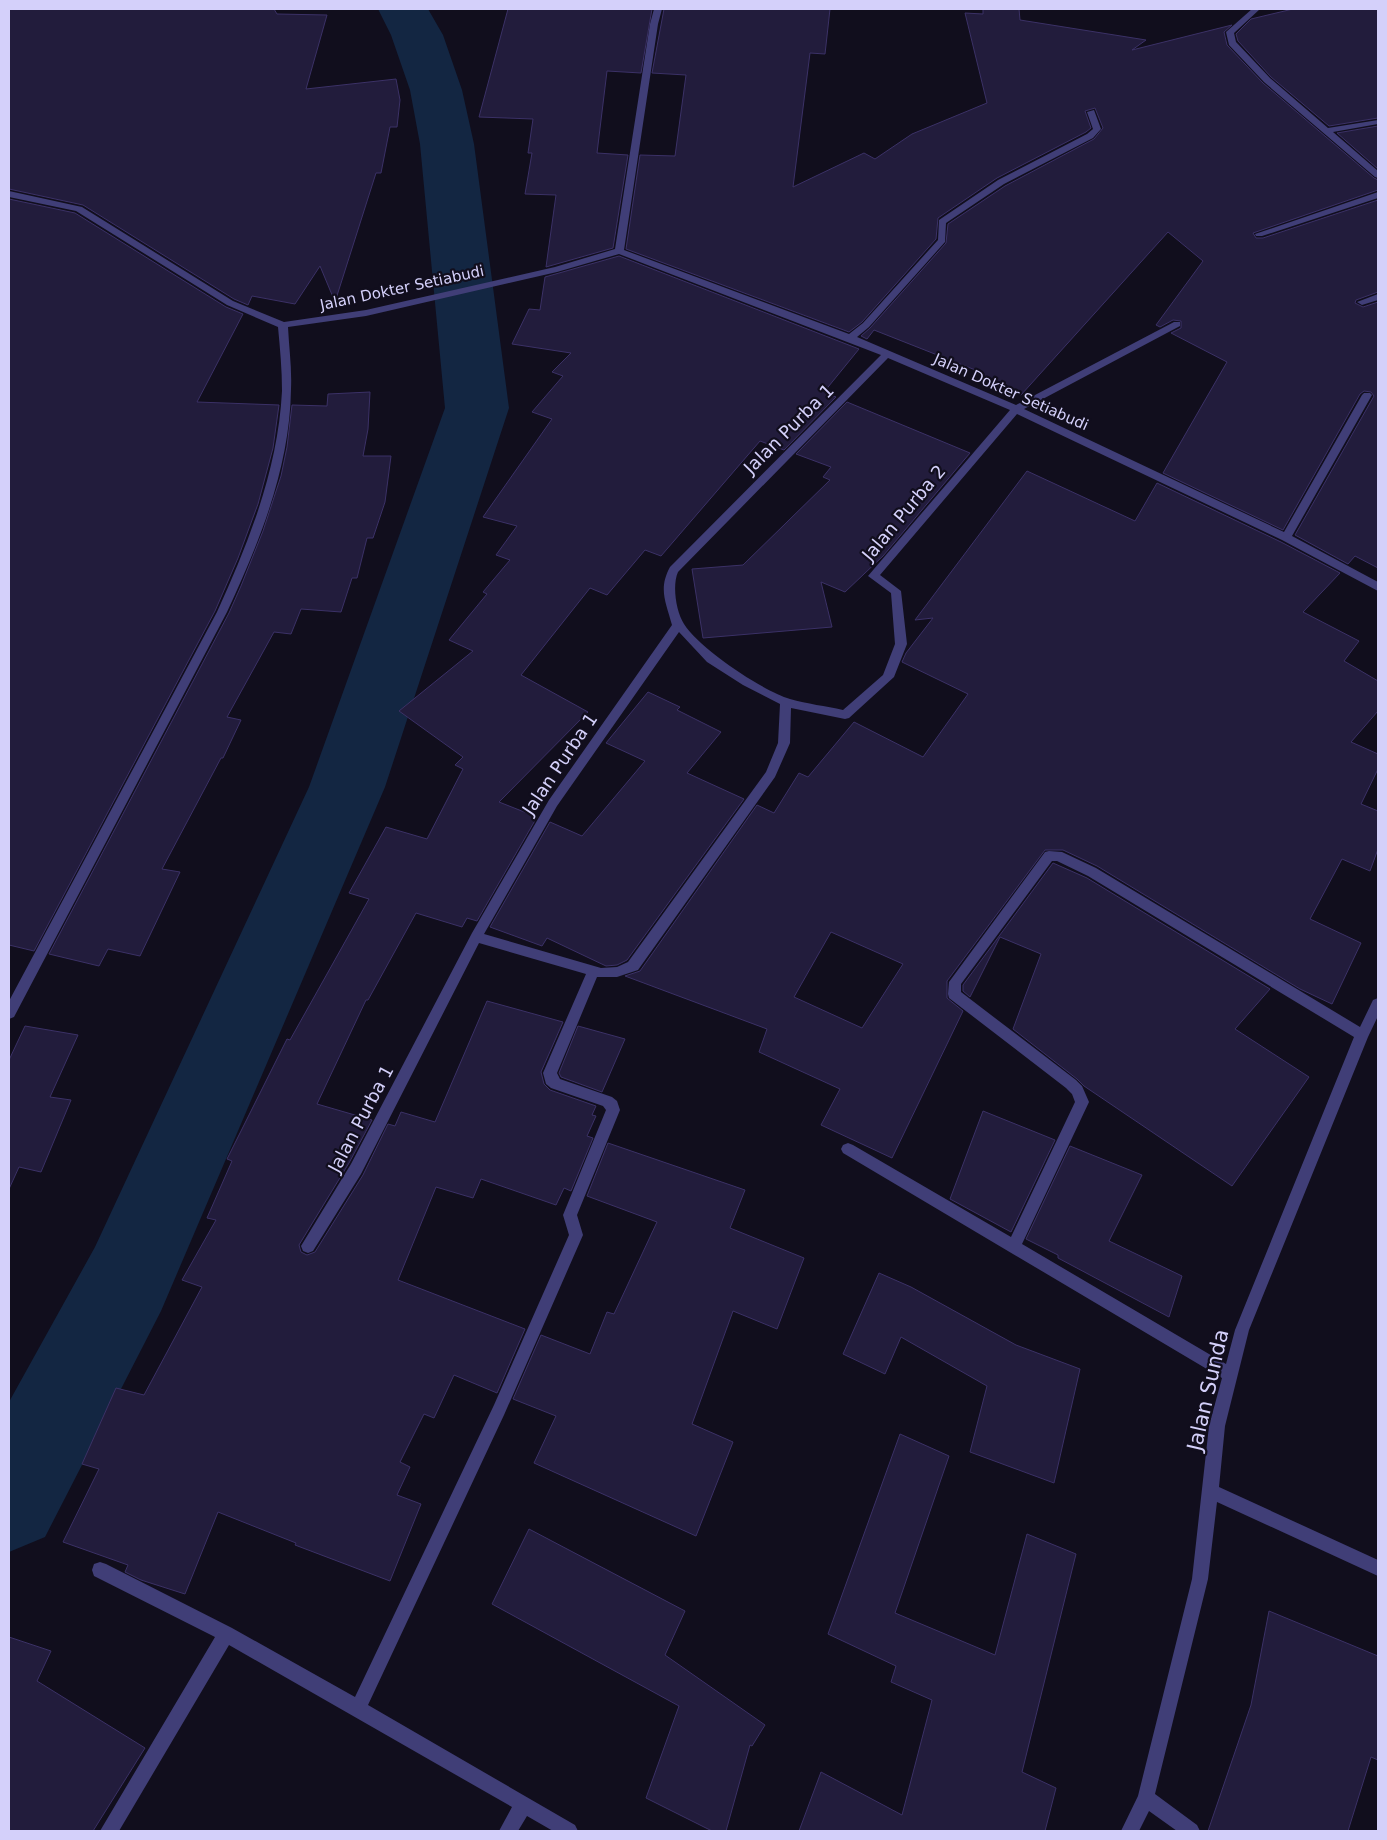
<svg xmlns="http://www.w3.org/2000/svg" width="1387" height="1840" viewBox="0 0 1387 1840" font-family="'DejaVu Sans',sans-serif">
<rect width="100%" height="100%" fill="#110e1d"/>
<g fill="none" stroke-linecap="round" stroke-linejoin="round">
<path fill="#132642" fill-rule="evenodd" d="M378,9H428L443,35L462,90L474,144L509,408L385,787L161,1311L45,1537L9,1552V1402L95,1247L309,787L445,408L420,144L410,90L391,35Z"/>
</g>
<path fill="#221c3c" stroke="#3b3166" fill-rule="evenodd" d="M9,9H274L277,14L327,15L306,89L396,79L400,100L397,127H390L381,173H376L335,302L320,266L295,304L252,296L248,305L234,299L83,205L9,189Z
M508,9H652L641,73L607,71L597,153L628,155L613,248L546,267L556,195L525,194L532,153H528L533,119L479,117Z
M664,9H830L825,54L810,53L793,187L864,153L875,159L912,134L987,103L965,13L983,14V9H1019L1020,20L1146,40L1132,50L1232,25L1224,32L1227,45L1263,83L1374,178L1378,180V190L1253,233L1256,238H1263L1378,200V292L1356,300L1355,303L1363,307L1378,302V568L1355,556L1348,564L1295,535L1374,396L1371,392L1364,391L1360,394L1283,530L1163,473L1227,362L1171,333L1181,328V321L1173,320L1160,327L1156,325L1203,261L1168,232L1021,395L979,377L983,373L874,330L867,339L861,336L870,328L946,243L948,224L1005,186L1094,139L1103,128L1095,108L1085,111L1091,128L1086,132L997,178L938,218L936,239L862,322L849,332L626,249L640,155L675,156L686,75L652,73Z
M1293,9H1378V118L1329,126L1271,77L1238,41L1236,34L1251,19Z
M1378,126V169L1337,133Z
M9,199L75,213L226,307L243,314L197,402L279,405L273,448L258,504L238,558L215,611L34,951L9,945Z
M619,256L859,349L824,392L836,397L784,450L760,441L661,556L645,550L607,595L590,588L521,675L588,712L499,802L537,817L477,921L467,918L462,927L416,913L368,1000H366L317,1104L372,1120L349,1163L299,1245L301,1252L307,1255L315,1252L363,1175L388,1124L395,1126L401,1112L435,1122L487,1001L563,1022L541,1072L544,1084L550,1090L596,1106L592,1115L596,1116L587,1136L593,1138L571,1191L564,1188L556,1205L481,1179L473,1198L436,1187L398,1280L525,1329L497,1393L454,1375L434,1418L424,1414L400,1462L410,1467L397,1495L421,1504L390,1581L295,1545L296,1543L218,1512L185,1594L141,1580L125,1572L128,1565L63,1542L99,1469L82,1464L116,1388L144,1395L202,1287L182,1280L216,1220L207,1218L232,1161L227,1159L287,1039L290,1040L369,899L349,893L386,827L427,839L463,769L455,765L463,757L399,711L473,651L449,640L487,594L483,592L510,560L496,555L517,526L483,517L552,419L532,412L563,376L552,372L571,353L512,344L529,309L540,310L545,277Z
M370,392L368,429L363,456H391L385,502L373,538H367L357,578H352L341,612L301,609L291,634L274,632L227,717L241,720L223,758H221L162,869L180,872L140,956L108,949L99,966L49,954L229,613L241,586L263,531L281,476L287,447L292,405L327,406L328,394Z
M847,402L970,453L883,556L845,592L821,582L832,627L703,638L692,569L743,565L830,480L823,477L831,467L796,454Z
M1027,471L1135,521L1157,483L1281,542L1340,573L1303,612L1359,641L1344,661L1378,681V711L1351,742L1378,754V769L1361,804L1378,811V849L1370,871L1342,859L1310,919L1361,943L1332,1004L1300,989L1097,866L1063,850H1045L947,981V998L963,1011L892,1158L821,1125L840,1089L759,1052L767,1029L625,976L640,971L757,805L774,813L799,773L808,777L854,722L923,757L968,694L902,662L906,653L933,618L915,620ZM831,932L903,964L862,1028L794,997Z
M648,692L680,707L677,710L721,732L687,773L744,799L627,960L617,965L606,966L547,938L542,946L490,927L550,822L582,836L645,761L606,743Z
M1053,863L1087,878L1270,989L1235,1029L1309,1077L1232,1186L1084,1086L1077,1079L1013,1029L1041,954L1000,937L970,997L963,991V985Z
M25,1026L78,1035L50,1097L71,1100L41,1172L19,1167L9,1189V1060Z
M578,1026L625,1039L602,1092L561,1077L559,1073Z
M983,1111L1055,1140L1011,1232L950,1199Z
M608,1143L745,1190L730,1228L804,1258L777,1329L733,1311L692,1424L733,1442L696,1536L534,1463L556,1416L513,1399L541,1335L590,1354L607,1312L614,1314L657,1222L587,1196Z
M1070,1146L1142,1175L1109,1241L1182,1276L1169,1317L1058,1258V1255L1026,1239Z
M879,1273L911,1287L1016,1345L1080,1369L1054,1483L970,1452L987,1386L901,1337L885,1374L843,1354Z
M900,1434L949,1456L895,1613L995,1655L1027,1534L1076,1554L1022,1772L1056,1788L1045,1831H799L821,1772L902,1815L932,1700L891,1682L896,1666L828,1634Z
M529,1529L685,1611L665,1655L765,1725L752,1746L750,1745L726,1831H712L646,1798L679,1706L492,1604Z
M1269,1611L1378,1656V1760L1371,1757L1348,1831H1208L1251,1705Z
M9,1637L51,1651L37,1681L145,1748L93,1831H9Z"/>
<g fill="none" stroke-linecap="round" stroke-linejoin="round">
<path fill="#403e77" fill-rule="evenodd" d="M654,9H662L658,24L624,250L849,334L863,323L938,240L939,220L998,180L1087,134L1093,129L1087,112L1094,110L1101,129L1093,138L1004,184L946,223L945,242L869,327L857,337L1016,405L1174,322H1180V326L1024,409L1284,532L1362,395L1364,393H1370L1372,395L1292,536L1378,582V591L1282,540L1017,414L880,575L901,591L907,644L894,677L849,718L845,719L791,708L790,743L775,777L638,970L617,977H597L557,1073L560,1079L612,1097L617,1101L620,1110L577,1215L583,1235L504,1415L368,1705L575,1825L578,1831H553L527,1816L518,1831H499L512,1807L229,1645L119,1831H100L215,1637L94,1576L92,1570L94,1564L100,1562L106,1564L232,1628L355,1697L494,1405L569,1235L563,1215L606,1110L603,1106L551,1088L546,1084L543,1073L586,974L479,943L361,1174L313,1251L308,1253L303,1251L301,1246L351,1164L472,933L549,800L672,625C666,602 658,589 670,567L881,355L619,254L557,272L366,316L288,327C289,348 292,368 291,389C290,467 260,541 227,612L14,1017L9,1019V1001L217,612C249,542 278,469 282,391C282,370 280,348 278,327L227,305L76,211L9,197V191L82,207L233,301L284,322L366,310L555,267L615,249L650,24ZM888,358L1010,410L868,576L891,593L895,644L883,675L843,710C826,706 807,704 790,699C761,690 700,649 684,624C676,612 672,585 678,572ZM679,632L707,662L743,685L780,704L778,743L766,772L628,962L617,967L601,968L484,934L557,806Z
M1252,9H1260L1234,33L1236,42L1270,78L1328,128L1378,120V124L1333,132L1378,171V178L1375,177L1264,82L1229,45L1226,32Z
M1378,192V198L1262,236H1256L1255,234Z
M1378,294V300L1362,305L1357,302Z
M1049,851L1062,852L1096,868L1360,1027L1373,1000L1378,998V1016L1368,1037L1249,1330L1225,1426L1219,1487L1378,1560V1576L1217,1502L1208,1579L1155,1794L1197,1825L1200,1831H1177L1149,1811L1139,1831H1121L1138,1796L1192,1579L1209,1426L1222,1378L843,1153L841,1149L843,1145L848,1143L853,1145L1011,1237L1075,1102L1072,1094L1066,1088L949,998L948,994L949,982L1045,852ZM1052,861H1057L1088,876L1354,1037L1235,1330L1226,1364L1022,1244L1089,1102L1082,1086L1076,1080L961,992V984Z"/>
</g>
<g text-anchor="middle" stroke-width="4.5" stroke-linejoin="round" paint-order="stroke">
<g font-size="15" fill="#d4d0fa" stroke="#110e1d">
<text transform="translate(402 288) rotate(-12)" y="5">Jalan Dokter Setiabudi</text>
<text transform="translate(1011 392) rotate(24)" y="5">Jalan Dokter Setiabudi</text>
</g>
<g font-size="18" fill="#d4d0fa" stroke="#110e1d">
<text transform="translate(789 429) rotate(-45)" y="6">Jalan Purba 1</text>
<text transform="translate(904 513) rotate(-50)" y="6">Jalan Purba 2</text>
<text transform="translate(560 764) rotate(-56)" y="6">Jalan Purba 1</text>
<text transform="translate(361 1119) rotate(-62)" y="6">Jalan Purba 1</text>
</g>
<g font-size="21" fill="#d4d0fa" stroke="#110e1d">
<text transform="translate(1208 1390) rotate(-77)" y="7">Jalan Sunda</text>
</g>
</g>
<rect width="1387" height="1840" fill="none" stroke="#d4d0fa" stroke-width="20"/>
</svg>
